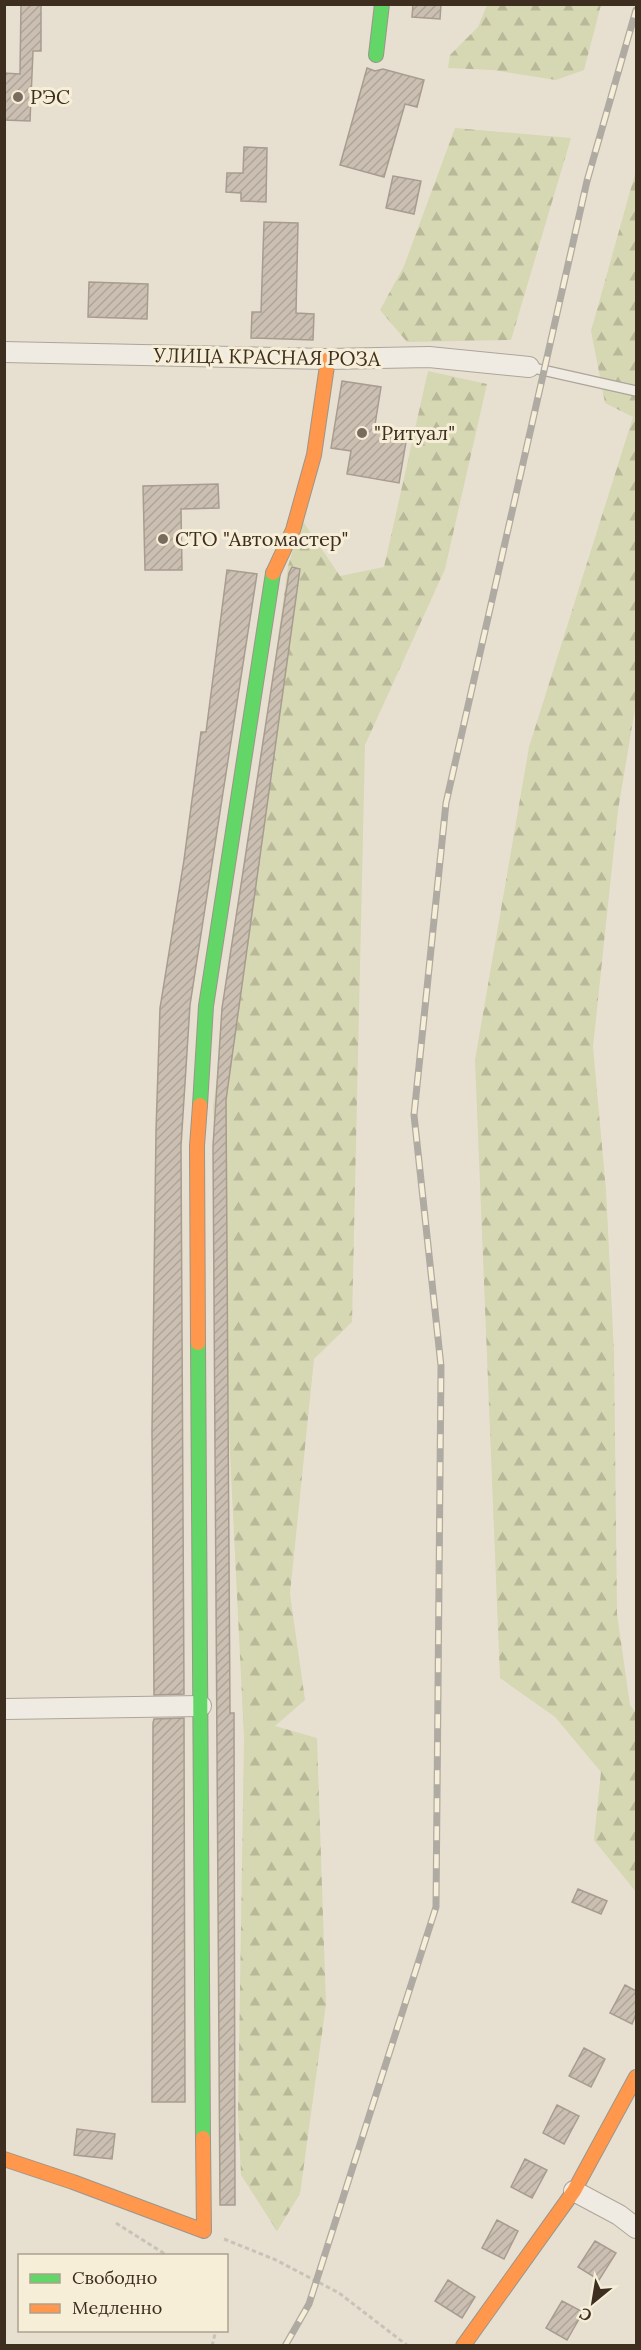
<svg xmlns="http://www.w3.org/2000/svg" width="641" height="2350" viewBox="0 0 641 2350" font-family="Lora,serif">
<defs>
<pattern id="forest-firs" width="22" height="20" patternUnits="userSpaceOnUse" patternTransform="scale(1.5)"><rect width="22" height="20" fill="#d6d7b3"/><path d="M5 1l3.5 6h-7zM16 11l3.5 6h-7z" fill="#b9b99a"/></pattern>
<pattern id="building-hatch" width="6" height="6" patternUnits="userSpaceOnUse" patternTransform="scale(1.5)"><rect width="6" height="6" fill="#cbbfb2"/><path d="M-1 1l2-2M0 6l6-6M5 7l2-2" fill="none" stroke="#afa499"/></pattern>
</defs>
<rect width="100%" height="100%" fill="#e7e0d1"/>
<path fill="url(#forest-firs)" d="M487,5H601L584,70L556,80L493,70L448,68L450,55L478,27Z
M455,128L571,138L511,340L407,342L380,310L404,266Z
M636,170V703L618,810L593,1047L606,1190L614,1352L617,1614L630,1705L636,1713V1892L594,1840L601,1772L555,1717L500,1678L475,1060L529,747L633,417L605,403L591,331Z
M428,371L487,384L445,569L365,745L352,1322L314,1359L290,1594L305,1700L275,1726L317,1738L326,2004L300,2194L277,2231L241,2175L238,2114L244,1738L213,1107L288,566L302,520L340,576L384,567Z"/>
<path fill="url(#building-hatch)" stroke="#a89c90" stroke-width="1.5" d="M21,4H41V51H33L30,121L4,120V73L20,74Z
M413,4H441L440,19L412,17Z
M367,68L375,71L383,69L424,80L417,107L405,104L384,177L340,165Z
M244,147L267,148L266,202L241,201V193L226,192L227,173H243Z
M393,176L421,181L414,214L386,208Z
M264,222L298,223L296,313L314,314L313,340L251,338L252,312H261Z
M89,282L148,284L147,319L88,317Z
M342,381L381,387L374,431L407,436L399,483L347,474L351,451L331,448Z
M218,484L219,508L181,509L182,570H145L143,486Z
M292,567L300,569L226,1100L230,1713H234L235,2205H220L213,1146L222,1008L289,573Z
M227,570L257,574L190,1005L181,1146L184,1694L154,1695L152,1432L156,1131L160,1008L184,860L201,732H206Z
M184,1718L185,2102H152L153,1723L154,1719Z
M578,1889L607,1901L601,1914L572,1902Z
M625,1985L636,1991V2014L632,2024L610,2013Z
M584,2048L605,2059L591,2087L569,2076Z
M557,2105L579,2116L564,2144L543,2133Z
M77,2129L115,2134L112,2159L74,2155Z
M525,2159L547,2170L532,2198L511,2187Z
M497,2220L518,2231L504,2259L482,2248Z
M595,2241L616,2253L599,2280L578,2267Z
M448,2280L475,2297L462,2318L435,2301Z
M562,2301L583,2312L567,2340L546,2328Z"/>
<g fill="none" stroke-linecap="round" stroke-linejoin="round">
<defs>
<path id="lane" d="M529,367L636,391"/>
<path id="street" d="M4,352L328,359L429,357L529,367
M4,1709L201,1706
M574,2191L619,2215L636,2228"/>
<path id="fast" d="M376,55L382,4
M200,1105L206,1006L273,573
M198,1343L203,2138"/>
<path id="slow" d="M273,573L293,530L314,455L328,359
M198,1343L197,1146L200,1105
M4,2159L73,2182L204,2231L203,2138
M463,2346L574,2191L636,2077"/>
</defs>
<use href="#lane" stroke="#ada599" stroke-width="12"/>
<use href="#street" stroke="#ada599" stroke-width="22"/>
<use href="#fast" stroke="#9c958a" stroke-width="16"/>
<use href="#slow" stroke="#9c958a" stroke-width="16"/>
<path stroke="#c8c2b9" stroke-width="3" stroke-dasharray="4.5 3" stroke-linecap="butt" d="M116,2223L168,2256
M224,2239L276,2260L339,2293L408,2346
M212,2346L216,2330"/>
<use href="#lane" stroke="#efebe3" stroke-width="9"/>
<use href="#street" stroke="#efebe3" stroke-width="20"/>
<use href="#fast" stroke="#63d668" stroke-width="14"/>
<use href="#slow" stroke="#ff974d" stroke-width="14"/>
<defs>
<path id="rail" d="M285,2346L309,2304L436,1907L441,1366L414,1115L446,803L587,181L636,10"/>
</defs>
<use href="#rail" stroke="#afaaa2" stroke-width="7"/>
<use href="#rail" stroke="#f7eed8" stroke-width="4.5" stroke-dasharray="14" stroke-linecap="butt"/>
</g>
<g fill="#786c5e" stroke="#f7eed8" stroke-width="2">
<circle cx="18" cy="97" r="6"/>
<circle cx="362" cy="433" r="6"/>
<circle cx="163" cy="539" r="6"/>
</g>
<g text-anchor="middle" stroke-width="6" stroke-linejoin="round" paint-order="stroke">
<g font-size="20" fill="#3d2e20" stroke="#f7eed8" text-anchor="start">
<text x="30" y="104">РЭС</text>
<text x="374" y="440">"Ритуал"</text>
<text x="175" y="546">СТО "Автомастер"</text>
</g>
<g font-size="20" fill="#3d2e20" stroke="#f7eed8">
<text transform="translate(267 357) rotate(1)" y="7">УЛИЦА КРАСНАЯ РОЗА</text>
</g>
</g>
<rect width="641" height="2350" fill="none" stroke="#3d2e20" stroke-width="12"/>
<rect x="18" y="2254" width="210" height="78" fill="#f7eed8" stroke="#ada18e" stroke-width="1.5"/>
<rect x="30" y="2274" width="30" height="9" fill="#63d668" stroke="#ada18e" stroke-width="1.5"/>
<text x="72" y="2284" font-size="18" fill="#3d2e20">Свободно</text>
<rect x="30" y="2304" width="30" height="9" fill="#ff974d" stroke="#ada18e" stroke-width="1.5"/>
<text x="72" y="2314" font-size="18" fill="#3d2e20">Медленно</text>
<g transform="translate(593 2302) rotate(210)" stroke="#f7eed8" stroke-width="4.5" paint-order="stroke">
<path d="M0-4.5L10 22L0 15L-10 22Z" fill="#3d2e20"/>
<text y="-9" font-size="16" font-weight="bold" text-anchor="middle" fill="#3d2e20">С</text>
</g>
</svg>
